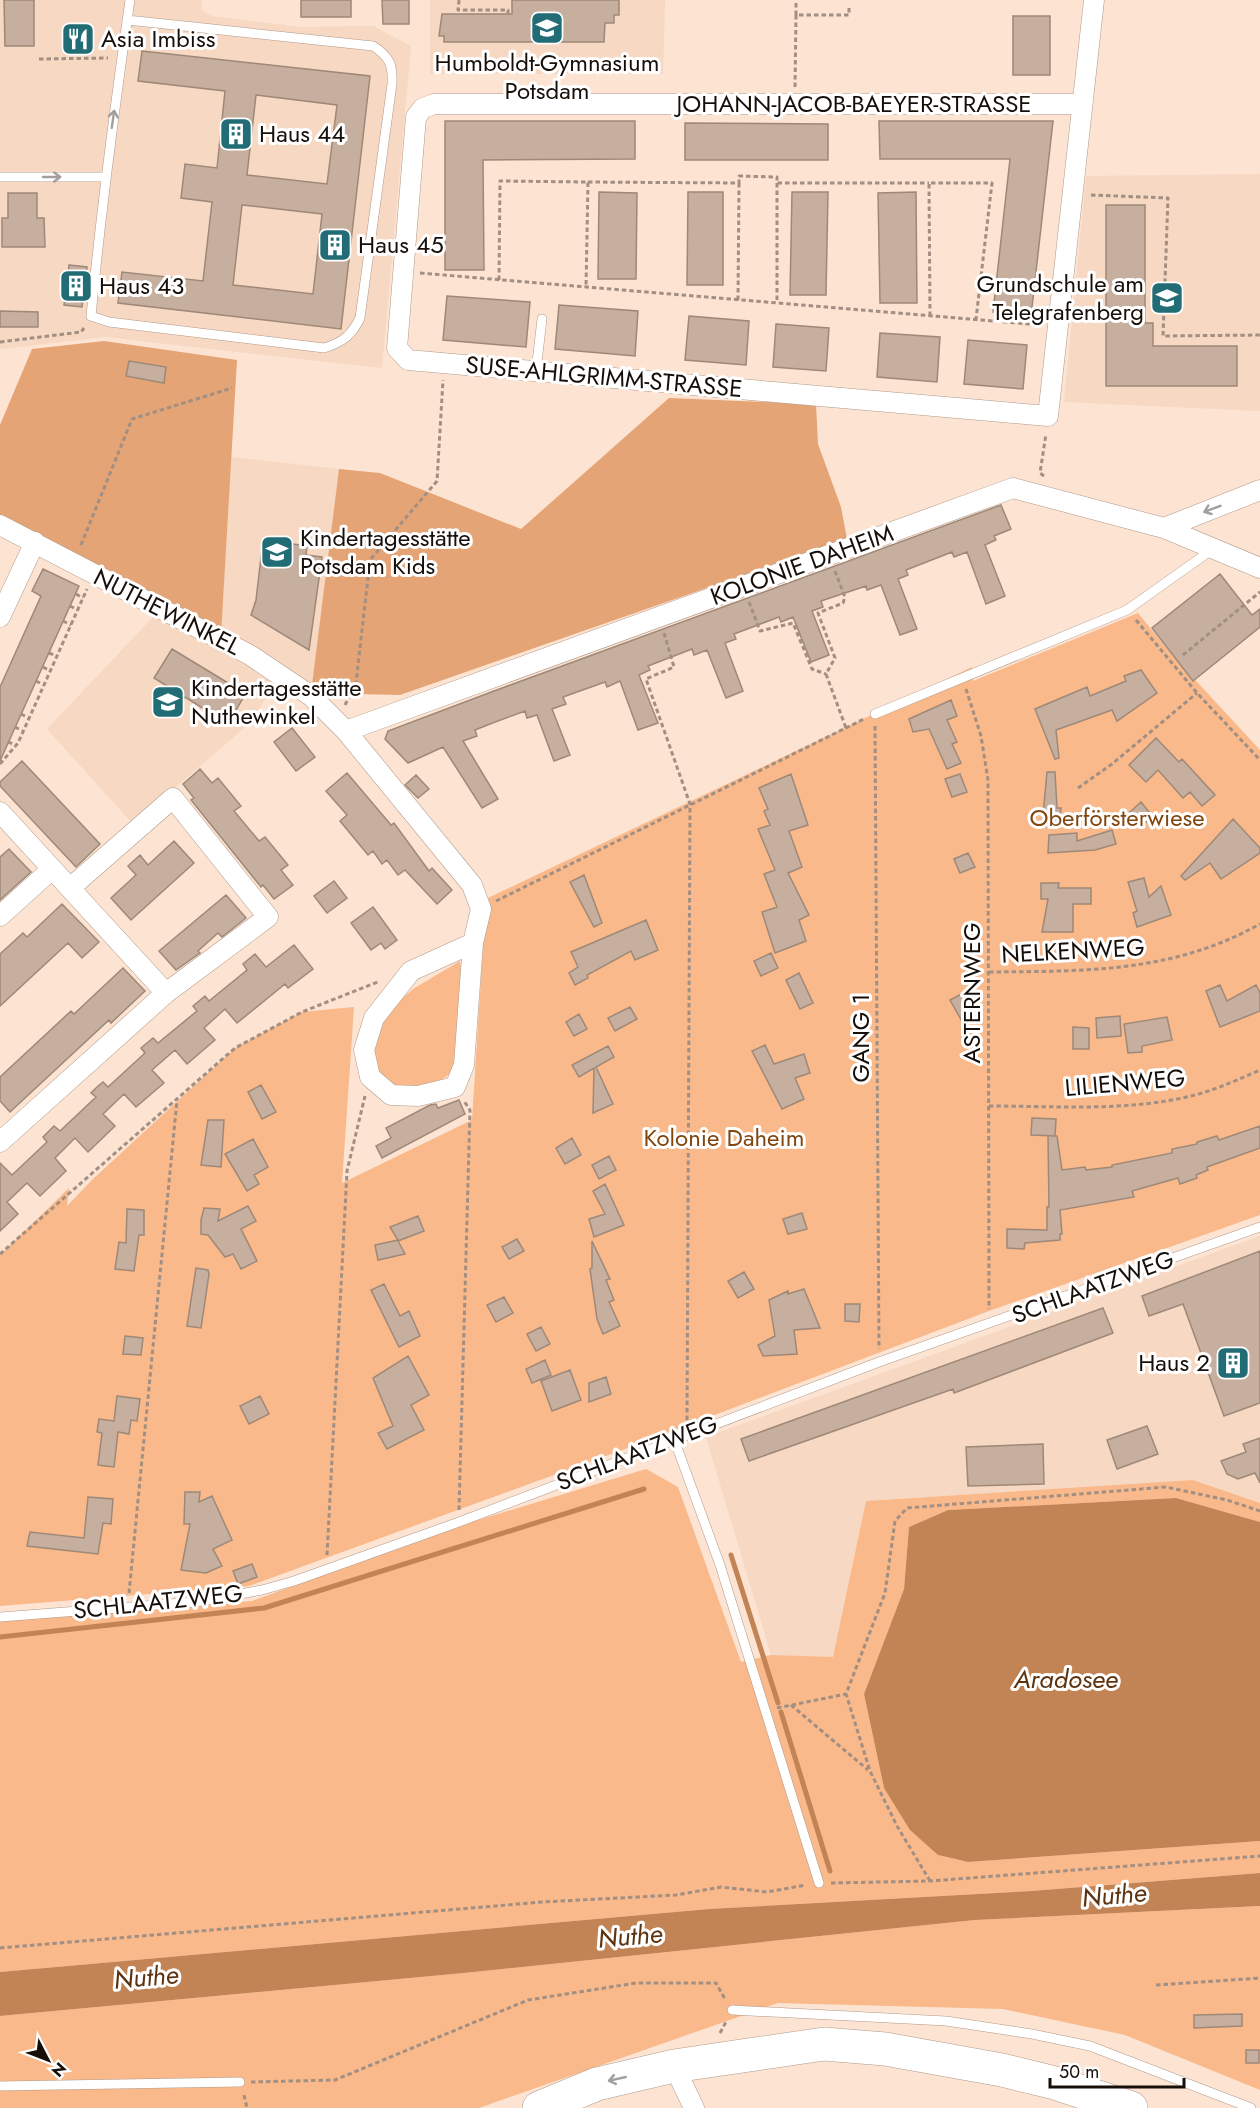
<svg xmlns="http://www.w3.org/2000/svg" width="1260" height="2108" viewBox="0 0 1260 2108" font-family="Jost,sans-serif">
<rect width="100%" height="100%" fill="#fce3d2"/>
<path fill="#f7d8c2" d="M0,0H202L201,10L212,16L301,27L373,26L411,46L382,368L105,337L0,349Z
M430,0H665L663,74H430Z
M1260,174V411L1064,402L1086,176Z
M231,457L339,469L311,693L221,635Z
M155,615L276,682L250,723L133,824L47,729Z
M1260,1236V1503L1193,1480L866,1501L833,1658L771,1655L706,1437Z"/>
<path fill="#f9b98a" d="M1138,613L1174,657L1260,750V1215L989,1311L625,1449L249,1586L0,1606V1255L69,1188L67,1206L93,1179L235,1048L302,1012L354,1007L342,1183L472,1120L486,899L972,667L973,681Z
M460,961C464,987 469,1056 448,1075C435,1086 414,1088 399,1089L378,1072L372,1050L383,1016L413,989Z
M646,1469L678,1487L741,1662L771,1655L833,1657L866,1501L1193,1480L1260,1503V1522L1176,1498L948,1510L909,1527L904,1589L864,1694L884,1788L938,1855L968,1862L1260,1841V1873L1031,1891L709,1909L0,1972V1621L252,1601L455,1527Z
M1260,1906V2090L1125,2035L1003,2009L778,2003L479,2108H0V2016L464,1973L975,1920Z"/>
<path fill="#e5a475" d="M104,341L237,360L221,635L0,523V425L32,349Z
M669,398L816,404L818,444L841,507L847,539L400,695L311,693L339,469L380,473L521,529Z"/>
<path fill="#c38455" d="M1176,1498L1260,1522V1841L968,1862L938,1855L910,1830L884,1788L864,1694L904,1589L909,1527L948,1510Z
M1260,1873V1906L975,1920L464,1973L0,2016V1972L709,1909L1031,1891Z"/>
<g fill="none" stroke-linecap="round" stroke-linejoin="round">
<path stroke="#c38455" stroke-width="5" d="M731,1555L778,1703
M0,1637L264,1608L644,1489
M781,1712L830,1871"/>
</g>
<path fill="#c6af9f" stroke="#9e8878" stroke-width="1.5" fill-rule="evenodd" d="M4,0H34V46H5Z
M301,0H351V17H301Z
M382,0H409V24H383Z
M512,0H619V15H614V23H605L604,42H444V36H439L442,14H512Z
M1013,16H1050V75H1013Z
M142,51L370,76L341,329L118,303L122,272L203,281L212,202L181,198L185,164L217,168L225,91L138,81ZM256,95L337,105L327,184L247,175ZM242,205L322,214L313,294L233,285Z
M445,121H635V159L483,160L484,270H445Z
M879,121H1053L1031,316L993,312L1010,159H880Z
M685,123L828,124V160H685Z
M599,192L637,193L636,279H598Z
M688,192H723V285H687Z
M792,192H828L826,295H790Z
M916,192L917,303H880L878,193Z
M8,193H37V218H44L45,247H2V218H8Z
M1106,205H1145V323H1153V346H1237V386H1106Z
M69,265L87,267L82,307L64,305Z
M447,296L530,302L526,347L443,340Z
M559,305L638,311L635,356L555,349Z
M0,311L38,312V327H0Z
M689,316L749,321L746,365L685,360Z
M776,324L829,328L826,371L773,367Z
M880,333L940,337L937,382L877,377Z
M968,340L1027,345L1023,389L964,384Z
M129,361L166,367L164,383L126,376Z
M1001,505L1011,529L994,536L996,540L985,545L1005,596L986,604L967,552L954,557L952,552L906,570L908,575L898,579L917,629L900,635L881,585L867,590L866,586L821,601L823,607L812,611L829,655L811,662L793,617L781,622L779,617L734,634L736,639L725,643L743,691L726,698L707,650L694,655L692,649L648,666L650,670L639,675L658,723L638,730L620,681L607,687L605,682L563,697L566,704L552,709L570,755L554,761L537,715L527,718L525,711L490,724L475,730L477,736L463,741L498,799L482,808L443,747L408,763L385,739L388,731L494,691Z
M263,540L307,546L306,555L322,557L309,650L251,615L256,600Z
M43,569L79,586L0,761V687L41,596L32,591Z
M1220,574L1252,615L1260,609V627L1193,681L1152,628Z
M172,649L243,692V698L228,724L185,697L183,700L165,689L167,686L154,678Z
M1141,670L1157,693L1117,721L1112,710L1056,730L1059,758L1055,759L1035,709L1087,687L1090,696L1126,681L1124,676Z
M951,700L957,716L947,720L957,742L952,744L961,763L947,769L929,729L913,732L909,719Z
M292,728L315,757L296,771L274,742Z
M1156,738L1179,762L1182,759L1215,795L1202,806L1190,792L1183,798L1158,770L1146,782L1129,765Z
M22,761L100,844L76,867L0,786V782Z
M200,769L212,783L218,778L241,806L234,811L259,841L265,837L288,865L281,870L293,885L274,899L263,885L261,887L191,800L194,798L183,784Z
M1047,772H1055L1057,808H1061L1059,828L1042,826Z
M347,773L391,825L394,823L429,871L432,868L452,890L437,904L405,870L398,875L387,860L382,864L373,851L368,855L340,821L347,815L326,791Z
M791,774L808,825L789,831L802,867L788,873L809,915L799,920L806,941L775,953L762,912L777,907L764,874L775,870L758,829L770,825L764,811L768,809L759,788Z
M960,774L967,792L952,797L945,779Z
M416,775L429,789L418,798L405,785Z
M1141,802L1153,817L1141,826L1130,812Z
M1233,819L1260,848V853L1221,879L1210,863L1185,880L1181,876Z
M1112,830L1116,844L1095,850L1048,853L1049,835L1077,833V841Z
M174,841L194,863L131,920L111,898L136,875L128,866L140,855L148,865Z
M9,849L31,872L0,900V857Z
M968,853L975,867L960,873L954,859Z
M584,875L602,923L594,927L570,882Z
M1144,878L1149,897L1161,886L1171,915L1137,927L1133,913L1137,911L1128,882Z
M334,881L347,898L327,913L314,896Z
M1041,883H1059L1058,888H1091V904H1073V932H1042L1048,899H1041Z
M226,895L246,918L222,937L218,933L198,951L200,953L176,970L159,951Z
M62,904L99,942L82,958L68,943L0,1006V954L23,933L27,937Z
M373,907L397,940L385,949L381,943L371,950L351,923Z
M646,920L658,950L635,960L631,951L587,975L588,978L575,985L569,973L578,967L571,952Z
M294,945L313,969L288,988L285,984L237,1023L225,1009L204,1028L215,1040L187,1064L175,1050L152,1070L164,1083L136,1107L124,1094L103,1114L115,1126L88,1152L75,1138L55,1158L66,1171L40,1196L27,1183L7,1202L18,1214L0,1231V1163L12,1175L47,1142L43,1137L54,1126L60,1131L96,1097L91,1093L97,1087L103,1082L108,1087L145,1053L141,1048L153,1038L158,1043L197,1011L193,1006L205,996L209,1001L247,970L243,964L255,954L266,967Z
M771,953L778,968L761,976L754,961Z
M123,968L145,991L111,1023L109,1020L10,1112L0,1101V1077L71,1011L74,1014Z
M799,973L813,1003L800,1009L786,980Z
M1220,985L1227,1001L1256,985L1260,993V1011L1220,1027L1206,991Z
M967,991L979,1016L963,1023L950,1000Z
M630,1007L637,1019L615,1031L608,1018Z
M579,1014L587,1029L574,1036L566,1022Z
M1120,1016L1121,1036L1097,1038L1096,1018Z
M1167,1017L1172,1040L1142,1046V1052L1128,1053L1124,1024Z
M1073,1027L1089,1028V1049H1073Z
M765,1045L774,1064L804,1054L810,1073L795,1078L804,1099L782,1109L752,1051Z
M608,1046L614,1057L596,1067L613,1104L593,1113L594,1068L579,1077L572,1065Z
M261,1085L276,1112L262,1119L248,1092Z
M459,1100L465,1114L382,1158L376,1146L391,1138L386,1128L430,1105L436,1104L438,1108Z
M1032,1118L1056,1119L1055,1136L1031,1135Z
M208,1120H224L221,1167L201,1165Z
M1260,1126V1148L1207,1167L1208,1170L1196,1175L1197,1178L1180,1184L1178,1178L1132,1191L1134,1197L1060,1210L1062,1234H1060V1240L1025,1243L1024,1249L1007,1248V1229L1047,1230V1207H1049L1048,1136H1057L1062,1170L1085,1167L1086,1170L1112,1167V1165L1172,1153V1149L1197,1144V1142L1217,1136L1219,1140Z
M572,1138L581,1155L565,1164L556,1148Z
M253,1139L268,1167L254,1175L259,1184L247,1191L225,1154Z
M609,1156L616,1170L599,1179L592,1165Z
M605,1184L624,1225L594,1237L589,1219L605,1214L593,1191Z
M248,1206L256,1221L241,1229L257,1261L241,1269L233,1254L225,1257L208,1235L201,1234V1220L204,1208L220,1209L218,1221Z
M127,1209L144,1210V1235H139L134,1271L115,1269L119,1242L126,1243Z
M802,1213L807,1229L788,1234L783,1219Z
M418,1216L424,1231L398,1241L405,1254L378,1260L375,1245L398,1240L390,1227Z
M517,1239L524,1251L509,1259L502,1247Z
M592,1241L610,1279L606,1280L614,1300L609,1302L620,1326L603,1334L597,1319L590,1269L592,1268Z
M1260,1251V1403L1224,1416L1183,1304L1149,1316L1142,1296Z
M196,1268L208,1270L209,1274L201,1328L187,1326Z
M744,1272L754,1289L738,1298L728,1281Z
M384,1284L400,1316L409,1311L420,1336L399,1347L371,1290Z
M804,1289L820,1328L794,1330L797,1354L763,1356L758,1345L775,1336L769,1300L788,1291V1294Z
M504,1297L513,1313L496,1322L487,1305Z
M845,1304H860L859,1322L845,1321Z
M1103,1308L1113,1333L954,1393L953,1389L749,1461L741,1439Z
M541,1327L550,1344L536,1351L527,1334Z
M125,1336L143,1338L141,1355L123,1354Z
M408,1356L429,1395L411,1405L424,1430L387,1449L378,1433L393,1426L373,1378Z
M545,1360L551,1375L532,1383L526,1369Z
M570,1370L581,1400L552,1411L541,1381Z
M606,1377L611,1394L589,1402V1383Z
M117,1396L140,1399L137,1421L131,1420L129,1434L118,1432L114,1467L98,1465L102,1433L97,1432L99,1419L114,1421Z
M260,1396L269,1414L249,1424L240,1406Z
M1147,1426L1158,1454L1117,1469L1107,1440Z
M1260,1438V1483L1255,1473L1238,1479L1227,1474L1221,1461L1246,1452L1243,1444Z
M1043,1444L1044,1484L968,1486L966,1447Z
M185,1492H200L199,1502L212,1496L232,1540L213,1549L222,1566L206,1573L181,1570L190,1524H184Z
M88,1497L113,1499L111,1524L103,1523L98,1554L27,1546L30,1532L84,1538Z
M252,1564L257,1577L238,1584L233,1571Z
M1242,2014V2026L1194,2028V2015Z
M1246,2050H1259V2063H1246Z"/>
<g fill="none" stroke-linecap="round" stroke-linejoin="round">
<defs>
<path id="lane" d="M127,20L373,46C390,57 393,65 392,84L360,318C352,335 343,342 324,348L109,322L91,316C101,210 115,105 130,0
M0,177H105
M536,371L542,319
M875,714L1127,610L1213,549
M674,1439L720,1565L819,1883
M0,1617L195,1602L262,1590L294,1581L459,1522L879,1362L1260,1227
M732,2010L946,2021L1032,2034L1090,2046L1251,2108
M0,2086L240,2082"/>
<path id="street" d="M1081,104H434L423,108L416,117L397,348L408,360L1048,416L1094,0
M0,525L250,655L311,696L346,731L472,885L481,909L473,943L411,971L374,1018L364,1050L370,1077L391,1095L418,1096L455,1087L464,1065L473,943
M1164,528L1260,490
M0,617L35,542
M346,731L1013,488L1164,528L1260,568
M0,812L166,993
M0,916L52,869
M0,1142L166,993L268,917L173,798L70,888
M674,2066L694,2108"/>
<path id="highway" d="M539,2108L597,2084L674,2066L824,2044L885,2049L1002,2070L1055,2083L1131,2108"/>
</defs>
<use href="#lane" stroke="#b19a8a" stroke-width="10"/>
<use href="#street" stroke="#b19a8a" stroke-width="21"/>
<use href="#highway" stroke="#b19a8a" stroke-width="34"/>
<path stroke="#a28f83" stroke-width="3" stroke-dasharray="4.5 3" stroke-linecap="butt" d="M459,0L458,10H508V14
M796,15V0
M39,59L108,58
M795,87L796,15H849V8
M588,182L739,183V176L777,177V183H929
M777,183V303
M1091,195L1168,198L1163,336L1260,335
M420,273L1041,325
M499,280L500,181L588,182L586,287
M738,300L739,183
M930,316L929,183H992L976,319
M0,342L81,332L84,328
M1044,476L1040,473L1046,434
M81,545L132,419L232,388
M835,571L845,597L843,603L818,613L835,658L826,674L846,728
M76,594L83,598
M749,602L760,631L793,623L812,669L826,674
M70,606L78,610
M1136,620L1197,693L1260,760
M63,621L71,625
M664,633L674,667L646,679L690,804L687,1422
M49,653L57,656
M1183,655L1260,592
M43,667L50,671
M36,681L44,685
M966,689L981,736L988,780L989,1309
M345,705L356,683L370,560L437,481L443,380
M21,714L29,718
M875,726L879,1349
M15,727L23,731
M8,742L16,745
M0,764L18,743L87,589
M1078,788L1112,764L1197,693
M496,901L864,719
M989,972C1087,971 1172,973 1260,924
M989,1106C1057,1106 1129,1112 1195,1095C1218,1089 1239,1079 1260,1070
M0,1254L235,1048L302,1012L380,981
M459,1510L470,1110L464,1101
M327,1555L347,1171L365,1096
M129,1593L177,1100
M791,1705L868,1770
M777,1708L846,1694
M930,1881L897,1826L870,1771L846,1694L885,1593L895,1521L907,1508L1166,1487L1227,1500L1260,1511
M831,1883L930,1881L1260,1856
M0,1948L542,1902L676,1895L721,1887L767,1892L806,1885
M1156,1985L1260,1978
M720,2033L727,2020
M251,2082L335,2080L528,2000L636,1983H716L725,1999
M244,2095L247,2108"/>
<use href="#lane" stroke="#fff" stroke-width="9"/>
<use href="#street" stroke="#fff" stroke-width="20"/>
<use href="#highway" stroke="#fff" stroke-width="33"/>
</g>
<defs><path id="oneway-shaft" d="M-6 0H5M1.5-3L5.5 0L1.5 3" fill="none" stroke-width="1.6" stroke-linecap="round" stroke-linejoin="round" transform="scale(1.5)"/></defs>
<g stroke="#a29f9c">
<use href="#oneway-shaft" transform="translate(113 119) rotate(-82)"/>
<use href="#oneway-shaft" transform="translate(52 177)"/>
<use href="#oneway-shaft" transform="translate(1212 509) rotate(159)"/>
<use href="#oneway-shaft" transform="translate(617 2079) rotate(167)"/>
</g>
<defs>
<symbol id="school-square" viewBox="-11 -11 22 22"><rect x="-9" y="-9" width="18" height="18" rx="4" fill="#226c76" stroke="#fff"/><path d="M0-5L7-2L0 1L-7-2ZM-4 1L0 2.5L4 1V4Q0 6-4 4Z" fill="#fff"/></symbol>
<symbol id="restaurant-square" viewBox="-11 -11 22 22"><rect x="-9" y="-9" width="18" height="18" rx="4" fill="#226c76" stroke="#fff"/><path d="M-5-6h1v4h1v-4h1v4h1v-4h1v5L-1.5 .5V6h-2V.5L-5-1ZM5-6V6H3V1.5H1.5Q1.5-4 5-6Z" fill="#fff"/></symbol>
<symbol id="building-square" viewBox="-11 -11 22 22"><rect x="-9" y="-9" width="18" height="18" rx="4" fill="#226c76" stroke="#fff"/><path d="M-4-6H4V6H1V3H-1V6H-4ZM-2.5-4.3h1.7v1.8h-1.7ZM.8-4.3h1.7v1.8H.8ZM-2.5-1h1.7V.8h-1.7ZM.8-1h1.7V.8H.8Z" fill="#fff"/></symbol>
</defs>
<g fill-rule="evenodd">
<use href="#school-square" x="528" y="9" width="38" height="38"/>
<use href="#restaurant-square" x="59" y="20" width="38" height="38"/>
<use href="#building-square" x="217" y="115" width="38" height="38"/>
<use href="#building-square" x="316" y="226" width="38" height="38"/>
<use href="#building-square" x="57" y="267" width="38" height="38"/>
<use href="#school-square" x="1148" y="279" width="38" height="38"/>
<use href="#school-square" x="258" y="533" width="38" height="38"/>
<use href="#school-square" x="149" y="683" width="38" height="38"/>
<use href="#building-square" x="1214" y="1344" width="38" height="38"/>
</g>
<g text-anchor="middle" stroke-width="6" stroke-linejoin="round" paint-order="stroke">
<g font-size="24" fill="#160e08" stroke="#fff" text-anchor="start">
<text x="101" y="47">Asia Imbiss</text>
<text x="547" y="71" text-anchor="middle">Humboldt-Gymnasium<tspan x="547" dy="28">Potsdam</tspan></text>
<text x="259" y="142">Haus 44</text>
<text x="358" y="253">Haus 45</text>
<text x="1144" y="292" text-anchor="end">Grundschule am<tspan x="1144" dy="28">Telegrafenberg</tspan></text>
<text x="99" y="294">Haus 43</text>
<text x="300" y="546">Kindertagesstätte<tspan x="300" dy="28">Potsdam Kids</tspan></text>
<text x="191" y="696">Kindertagesstätte<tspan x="191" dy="28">Nuthewinkel</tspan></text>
<text x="1210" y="1371" text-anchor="end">Haus 2</text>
</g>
<g font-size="24" fill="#160e08" stroke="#fff">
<text x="854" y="112">JOHANN-JACOB-BAEYER-STRASSE</text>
<text transform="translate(604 377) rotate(5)" y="8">SUSE-AHLGRIMM-STRASSE</text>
<text transform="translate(802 565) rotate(-20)" y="8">KOLONIE DAHEIM</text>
<text transform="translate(167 612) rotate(27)" y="8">NUTHEWINKEL</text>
<text transform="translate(1073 951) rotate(-3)" y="8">NELKENWEG</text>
<text transform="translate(972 993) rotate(-90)" y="8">ASTERNWEG</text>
<text transform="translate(861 1038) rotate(-90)" y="8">GANG 1</text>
<text transform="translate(1125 1083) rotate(-5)" y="8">LILIENWEG</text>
<text transform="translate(1093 1287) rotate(-20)" y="8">SCHLAATZWEG</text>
<text transform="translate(637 1453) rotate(-21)" y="8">SCHLAATZWEG</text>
<text transform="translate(158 1602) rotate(-6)" y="8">SCHLAATZWEG</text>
</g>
<g font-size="24" fill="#81460e" stroke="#fff">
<text x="1117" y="826">Oberförsterwiese</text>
<text x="724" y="1146">Kolonie Daheim</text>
</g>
<g font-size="26" font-style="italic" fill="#5e3410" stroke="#fff">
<text x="1066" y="1688">Aradosee</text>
<text transform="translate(1114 1895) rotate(-5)" y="9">Nuthe</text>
<text transform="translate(630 1936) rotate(-5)" y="9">Nuthe</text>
<text transform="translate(146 1977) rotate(-5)" y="9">Nuthe</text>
</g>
</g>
<g transform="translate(48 2060) rotate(132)" stroke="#ffffff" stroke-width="4.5" paint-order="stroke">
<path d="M0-4.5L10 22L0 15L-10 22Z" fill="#160e08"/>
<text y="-9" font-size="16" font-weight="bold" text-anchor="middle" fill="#160e08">N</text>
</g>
<path d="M1050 2078v9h134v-9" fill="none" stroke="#160e08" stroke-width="3"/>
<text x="1059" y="2078" font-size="18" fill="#160e08" stroke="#ffffff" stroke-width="4.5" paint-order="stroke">50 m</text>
</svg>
